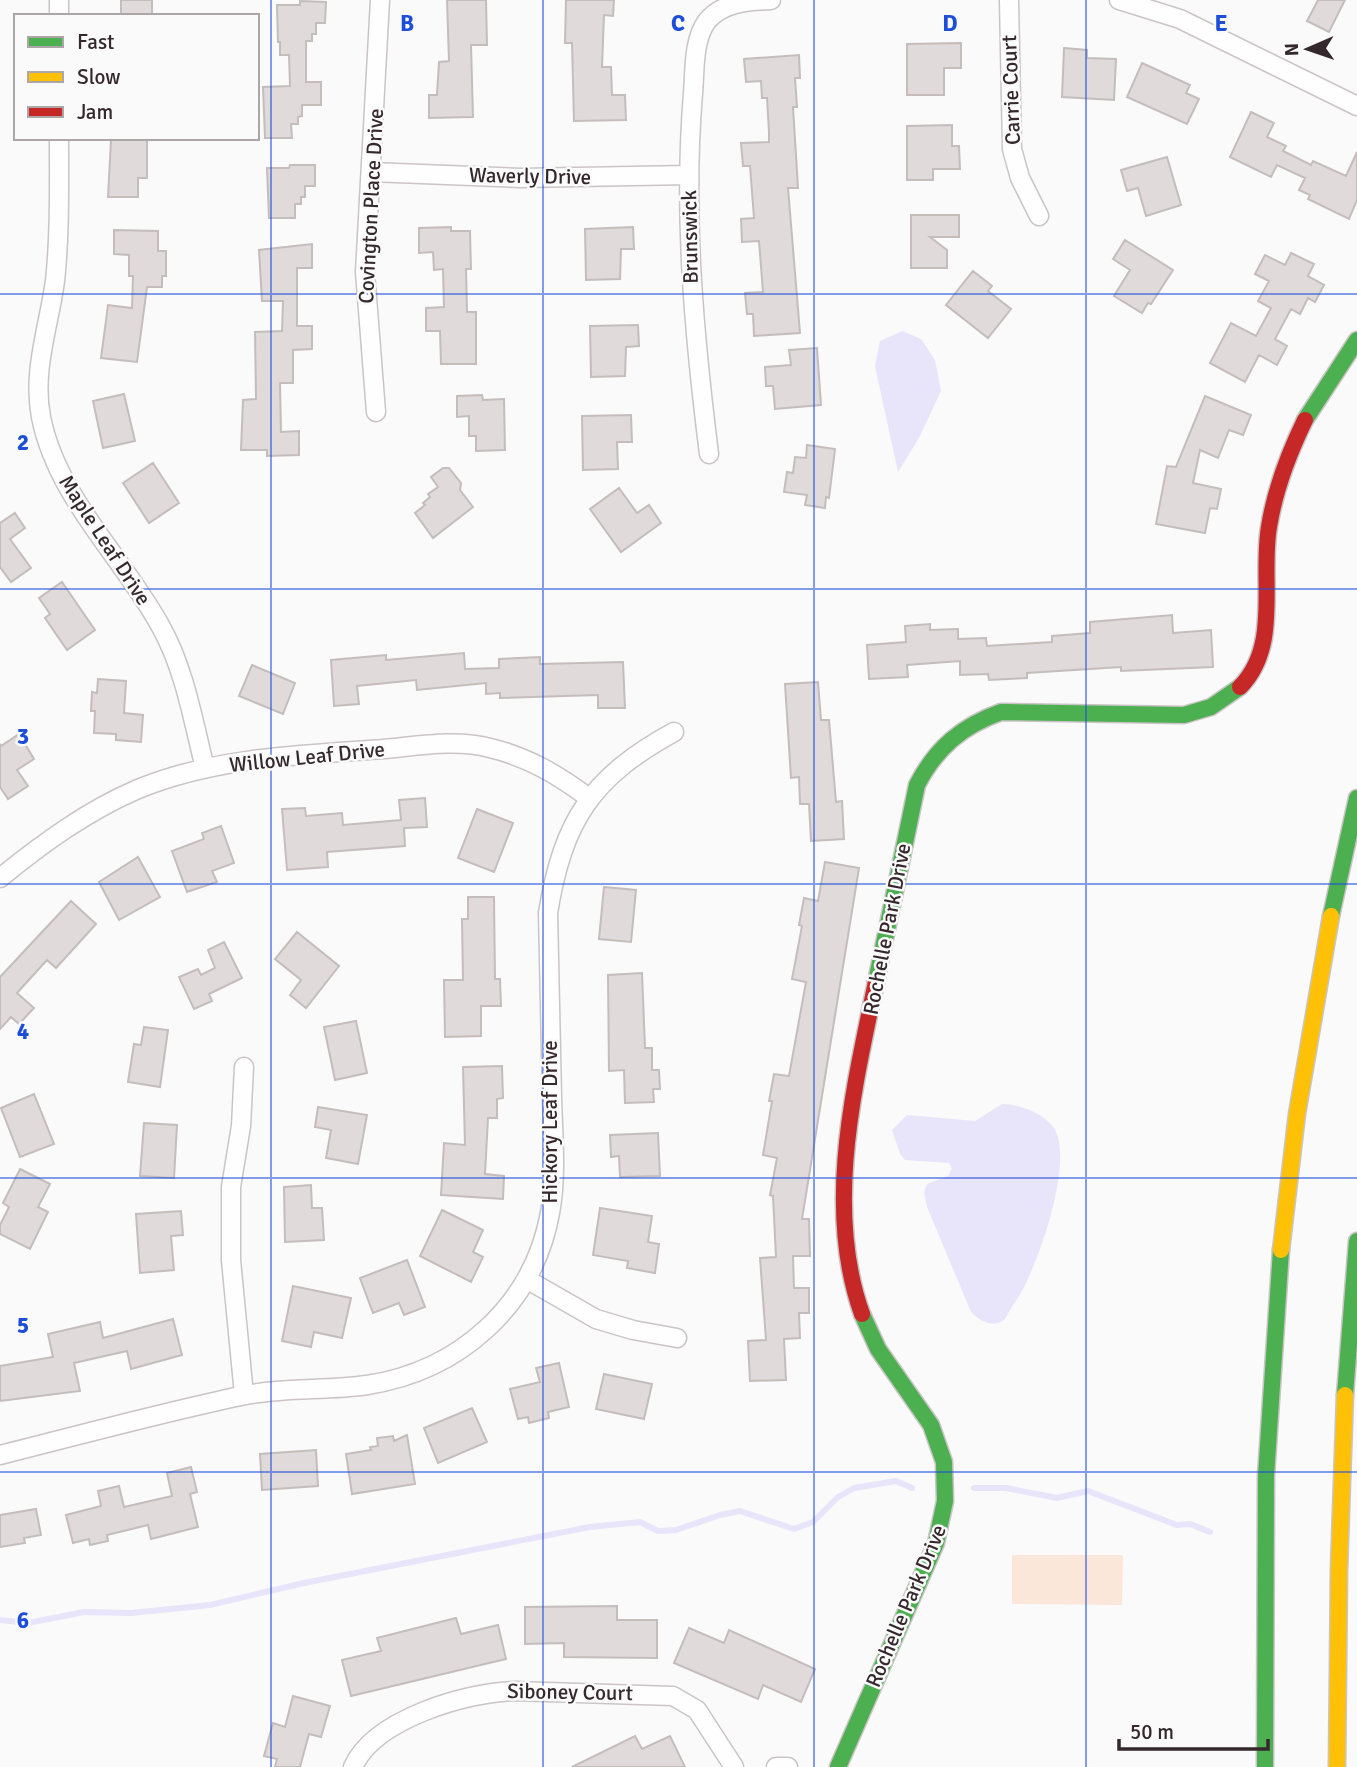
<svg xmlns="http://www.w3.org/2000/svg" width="1357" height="1767" viewBox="0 0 1357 1767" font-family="Signika,sans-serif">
<rect width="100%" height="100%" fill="#fafafa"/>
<path fill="#fbe6da" d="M1012,1555H1123L1122,1605L1012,1604Z"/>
<path fill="#e8e4fa" d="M902,331L921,339L935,360L941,391L919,438L898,472L875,366L880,341Z
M1002,1104C1020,1104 1050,1115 1057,1134C1070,1171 1040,1257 1022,1291C1016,1301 1010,1309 1005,1319C995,1329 979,1321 971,1312L927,1207L924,1192L927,1184L948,1176L952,1168L949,1163L905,1160L900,1154L892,1130L907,1115L975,1121Z"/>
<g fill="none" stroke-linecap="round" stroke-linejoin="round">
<path stroke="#e8e4fa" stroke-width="6" d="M974,1488H1006L1057,1498L1088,1491L1177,1525L1190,1524L1210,1532
M0,1620L28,1623L84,1612L131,1613L210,1605L304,1583L590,1527L640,1522L658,1531L676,1530L720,1515L740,1511L794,1529L813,1522L838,1497L854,1488L896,1481L912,1488"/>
</g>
<path fill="#e1dada" stroke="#c4bdbc" stroke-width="2" d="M121,0H152V16H121Z
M447,0H486L487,45H471L473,117L429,118V95H437L439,62L449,61Z
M566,0H614L613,16L604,15L602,67H611L612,95H625L626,120L574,121L572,43H565Z
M1318,0H1345L1329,32L1307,21Z
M300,1L326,2L325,23H316V34H312V41H306V82H321V105H302V116L298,117V124H291L292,138H265L263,87L290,86L289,55H280V42H278L277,5H300Z
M961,43V68H944V95H907V44Z
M1064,48L1087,50V58L1116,59L1114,100L1062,97Z
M799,55L800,78H795L797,107H793L798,188H788L800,333L754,336L753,314H747L745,293L763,292L759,241L742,242L741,219L754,218L750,166H743L741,143L769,142V132L767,98H762L761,81L746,82L744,59Z
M1142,63L1190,85L1186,93L1199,99L1187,124L1127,97Z
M1251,112L1274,123L1267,137L1286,146L1283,151L1311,165L1313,161L1346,176L1357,152V200L1349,219L1308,199L1310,195L1299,190L1305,178L1277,165L1271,177L1230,157Z
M952,125V146H959L960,169H933V180H907V126Z
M111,140H147V178H138V197H108Z
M1167,157L1181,205L1146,216L1138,188L1127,191L1121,170Z
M290,165H315V186H305V197H301V204H295V218H269L267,168H289Z
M911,215H959V237H930L947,250V268H911Z
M451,227V231H470L471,269H466L467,312H476V364H441L440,331H426V308L444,307L443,269L434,270L433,252L419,253V228Z
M633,227L634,249H621L620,279L586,280L585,229Z
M114,230L158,231V251H166V276H162V287H147L137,362L101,358L108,305L132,308L133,276H129V255L114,254Z
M1125,240L1173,270L1151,304L1148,303L1142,313L1114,296L1130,270L1113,259Z
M312,244V268H297V326H312V349L293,350V383H280L281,432L299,431V455L267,456V450H241L243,400L256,399L255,332L282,331L283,301H262L259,250Z
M1291,253L1314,264L1308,276L1324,285L1315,302L1308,298L1300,314L1291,309L1275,339L1287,346L1277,365L1259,355L1245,382L1210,363L1231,323L1256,336L1271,308L1258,301L1269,281L1255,274L1265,255L1285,265Z
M973,271L992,286L988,291L1011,309L988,338L946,305Z
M638,325L639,346L626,347L625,376L591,377L590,326Z
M817,348L821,405L775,409L773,386H766L765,367L791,365L789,350Z
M124,394L135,441L103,448L93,401Z
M482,395L483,400L504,399L505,450L476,451V436H469V416L457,417V396Z
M1205,396L1251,415L1243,435L1229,430L1218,458L1200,450L1193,483L1221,489L1217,509L1210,508L1205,533L1156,524L1167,466L1176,467Z
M631,415L632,442H617L618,469L583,470L582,416Z
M807,445L835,449L829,498L826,497L825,508L805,505L807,495L784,492L787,472L793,473L795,457L806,458Z
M153,463L179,503L149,523L123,483Z
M443,468H449L461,483L460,490L473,507L433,538L415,513L425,505L423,503L430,497L428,494L438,487L431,477Z
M619,488L637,513L649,505L661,523L621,552L590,509Z
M15,513L25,528L10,539L31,568L11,582L0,567V523Z
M62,582L95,630L67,650L45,618L50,614L39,598Z
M1172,615L1173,633L1211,630L1213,667L1121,671V667L1027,673V678L989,680L988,674L960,675V661L907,665L908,677L869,679L867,645L906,642L905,626L930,624V630L958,629V639L986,638L987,646L1052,642V636L1090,633V622Z
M464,653L465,669L499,668V659L540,657V664L623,662L625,708H598V695L500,698V693L486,694V683L417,690L416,680L357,686L359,704L334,706L331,660L386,655V660Z
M252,665L295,683L283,714L239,696Z
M98,679L126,681L124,713L143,715L141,742L116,740V734L94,733L95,711H91L92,692L97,693Z
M818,682L821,720H829L836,802L842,801L844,839L811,841L809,804H800L799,777L791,778L785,684Z
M19,734L34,759L17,770L28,786L8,799L0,787V744L1,746Z
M425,798L427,827L404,828L405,846L327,852L328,867L287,870L282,809L305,808L306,816L342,813L343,825L401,820L399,800Z
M477,809L513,823L494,872L458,858Z
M221,826L234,863L212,871L217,882L187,892L172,851L204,839L202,833Z
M138,857L160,897L119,920L99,882Z
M825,862L859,868L802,1219H809L810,1256H793L794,1288H809V1313H799L800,1338L784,1339L786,1380L750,1381L748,1341L766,1340L760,1258L776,1257L773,1196L770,1195L777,1158L763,1155L772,1101H769L774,1074L789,1076L806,982L792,979L802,926L799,925L804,898L818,901Z
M604,887L636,890L631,942L599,939Z
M468,897H494L495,979H500L501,1006H481V1036L445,1037L444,980H463L462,919H468Z
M71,901L96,924L56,968L47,960L17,993L34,1008L19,1024L11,1017L0,1029V977Z
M297,932L339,966L306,1008L290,995L301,980L275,959Z
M224,942L242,978L209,994L212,1001L194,1009L179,977L198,969L201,975L215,968L208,950Z
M642,973L645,1048H652V1070H659L660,1089H653L654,1102L625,1103L624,1070L609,1071L608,975Z
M356,1021L367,1073L335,1080L324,1027Z
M144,1027L168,1030L160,1087L128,1082L134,1044L141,1045Z
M502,1066L503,1098L497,1099V1118H488L485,1174L504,1176L503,1199L441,1195L444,1143L465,1145L463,1067Z
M34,1094L54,1144L20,1157L1,1108Z
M318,1107L367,1115L358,1164L326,1158L331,1130L315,1127Z
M144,1123L177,1125L174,1178L140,1176Z
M658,1133L660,1176L620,1177L619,1156L611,1157L610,1135Z
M20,1169L50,1184L38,1207L48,1212L30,1249L0,1234V1225L9,1207L3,1203Z
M311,1185L312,1208H322L324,1240L285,1242L284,1187Z
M600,1208L652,1216L648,1242L659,1244L655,1273L627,1268L628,1261L593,1255Z
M442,1210L483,1230L473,1252L483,1257L471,1282L420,1256Z
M181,1211L183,1235L171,1236L174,1270L140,1273L136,1214Z
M407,1260L425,1307L404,1315L399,1303L373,1313L360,1278Z
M293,1286L351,1298L342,1338L314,1332L311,1347L282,1341Z
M173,1319L182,1355L131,1369L127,1351L74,1363L80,1391L0,1401V1366L53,1357L48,1334L100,1322L103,1338Z
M559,1363L569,1407L548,1412L549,1418L529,1423L528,1417L518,1419L510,1389L540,1382L536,1368Z
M604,1374L652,1384L644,1419L596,1409Z
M472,1408L487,1442L438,1463L424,1428Z
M407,1435L415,1484L352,1494L346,1454L371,1450L370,1447L378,1446L377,1438L393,1436L394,1441Z
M316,1450L318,1486L262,1490L260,1454Z
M191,1467L197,1492L190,1494L198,1527L151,1539L148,1525L107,1535L108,1541L90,1545L89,1539L73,1543L66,1515L101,1506L98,1491L119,1486L124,1507L172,1496L167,1473Z
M36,1509L41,1535L24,1538L25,1543L0,1547V1515Z
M617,1606V1620H657V1658L564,1657V1643L525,1644V1607Z
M456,1618L461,1634L498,1625L506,1659L351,1696L342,1660L381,1651L377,1638Z
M689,1628L724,1643L729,1630L815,1669L801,1702L763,1685L758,1699L674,1663Z
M293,1696L330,1706L321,1737L309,1734L300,1767H275L277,1759L264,1756L273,1723L285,1727Z
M635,1736L642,1749L670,1736L685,1767H572Z"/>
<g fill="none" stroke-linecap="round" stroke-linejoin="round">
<defs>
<path id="street" d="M59,0V16
M1009,0L1012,149L1020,178L1039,216
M1119,0L1180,19L1357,106
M59,138C59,186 60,234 55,281C49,326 32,371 41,417C57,498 123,557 161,627C185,670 193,721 205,768
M371,172L521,178L689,175
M376,412L365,272L380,0
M709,454C694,334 683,215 693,93C695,70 693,40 707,21C723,2 748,1 771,0
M0,878C43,843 87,811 138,789C216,757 301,755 384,749C418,746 457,739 490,748C528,757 558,775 589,798
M528,1280L596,1319L633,1330L677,1338
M244,1395L231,1260V1187L241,1126L244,1067
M0,1455C80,1435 160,1413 241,1396C282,1387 326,1391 367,1385C459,1371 533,1306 550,1213C557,1175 553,1136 552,1097C551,1036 549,974 548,913C563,820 592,777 674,732
M353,1767C374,1719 467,1692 515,1691L673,1696L697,1710L734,1767
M776,1767H788"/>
<path id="fast" d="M1305,420L1357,340
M1331,916L1357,798
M876,982L917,785C936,748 962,726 1001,712L1184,715L1211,707L1240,687
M1345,1395L1357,1241
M838,1767L936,1543L945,1501L944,1462L931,1425L878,1349L862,1314
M1265,1767L1266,1476L1281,1250"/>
<path id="slow" d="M1281,1250L1297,1114L1331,916
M1337,1767L1339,1569L1345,1395"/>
<path id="jam" d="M1240,687C1281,646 1260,579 1269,527C1275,489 1288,455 1305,420
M862,1314C824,1208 854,1088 876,982"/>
</defs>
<use href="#street" stroke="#cac4c6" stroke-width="21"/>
<use href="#fast" stroke="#cac4c6" stroke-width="19"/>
<use href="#slow" stroke="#cac4c6" stroke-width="19"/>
<use href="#jam" stroke="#cac4c6" stroke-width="19"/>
<use href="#street" stroke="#fefefe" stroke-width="18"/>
<use href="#fast" stroke="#4caf50" stroke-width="16"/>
<use href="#slow" stroke="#ffc107" stroke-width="16"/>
<use href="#jam" stroke="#c62828" stroke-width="16"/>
</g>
<path fill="none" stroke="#1d4ed8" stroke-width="2" stroke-opacity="0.55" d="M271,0V1767M543,0V1767M814,0V1767M1086,0V1767M0,294H1357M0,589H1357M0,884H1357M0,1178H1357M0,1472H1357"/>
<g text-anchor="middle" stroke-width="5" stroke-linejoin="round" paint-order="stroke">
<g font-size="21" fill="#35282d" stroke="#fafafa">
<text transform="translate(1011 90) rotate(-92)" y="7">Carrie Court</text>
<text transform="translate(530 176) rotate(1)" y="7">Waverly Drive</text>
<text transform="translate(371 206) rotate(-87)" y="7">Covington Place Drive</text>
<text transform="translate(690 237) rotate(-91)" y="7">Brunswick</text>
<text transform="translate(105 540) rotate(57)" y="7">Maple Leaf Drive</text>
<text transform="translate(307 757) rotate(-6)" y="7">Willow Leaf Drive</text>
<text transform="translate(887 929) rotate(-79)" y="7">Rochelle Park Drive</text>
<text transform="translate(550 1122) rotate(-90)" y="7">Hickory Leaf Drive</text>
<text transform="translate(906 1606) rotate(-67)" y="7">Rochelle Park Drive</text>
<text transform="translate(570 1692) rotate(1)" y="7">Siboney Court</text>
</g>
</g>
<g font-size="23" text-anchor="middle" font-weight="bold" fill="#1d4ed8" stroke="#fafafa" stroke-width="5" stroke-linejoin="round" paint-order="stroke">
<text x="407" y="31">B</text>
<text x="678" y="31">C</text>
<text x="950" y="31">D</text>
<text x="1221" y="31">E</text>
<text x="23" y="450">2</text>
<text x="23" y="744">3</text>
<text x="23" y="1039">4</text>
<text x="23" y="1333">5</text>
<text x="23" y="1628">6</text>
</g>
<rect x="14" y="14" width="245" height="126" fill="#fafafa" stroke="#aba6a8" stroke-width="2"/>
<rect x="28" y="37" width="35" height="10" fill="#4caf50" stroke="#aba6a8" stroke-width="2"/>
<text x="77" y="49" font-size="21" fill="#35282d">Fast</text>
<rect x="28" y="72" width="35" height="10" fill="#ffc107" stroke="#aba6a8" stroke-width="2"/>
<text x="77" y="84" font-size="21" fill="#35282d">Slow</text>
<rect x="28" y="107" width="35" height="10" fill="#c62828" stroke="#aba6a8" stroke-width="2"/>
<text x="77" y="119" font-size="21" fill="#35282d">Jam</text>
<g transform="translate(1308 49) rotate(268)" stroke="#fafafa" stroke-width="5" paint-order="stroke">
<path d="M0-5L12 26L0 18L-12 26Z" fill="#35282d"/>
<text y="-10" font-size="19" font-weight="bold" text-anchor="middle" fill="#35282d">N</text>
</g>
<path d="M1119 1739v10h149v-10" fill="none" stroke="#35282d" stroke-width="3.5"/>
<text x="1130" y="1739" font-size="21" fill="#35282d" stroke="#fafafa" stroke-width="5" paint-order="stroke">50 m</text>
</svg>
